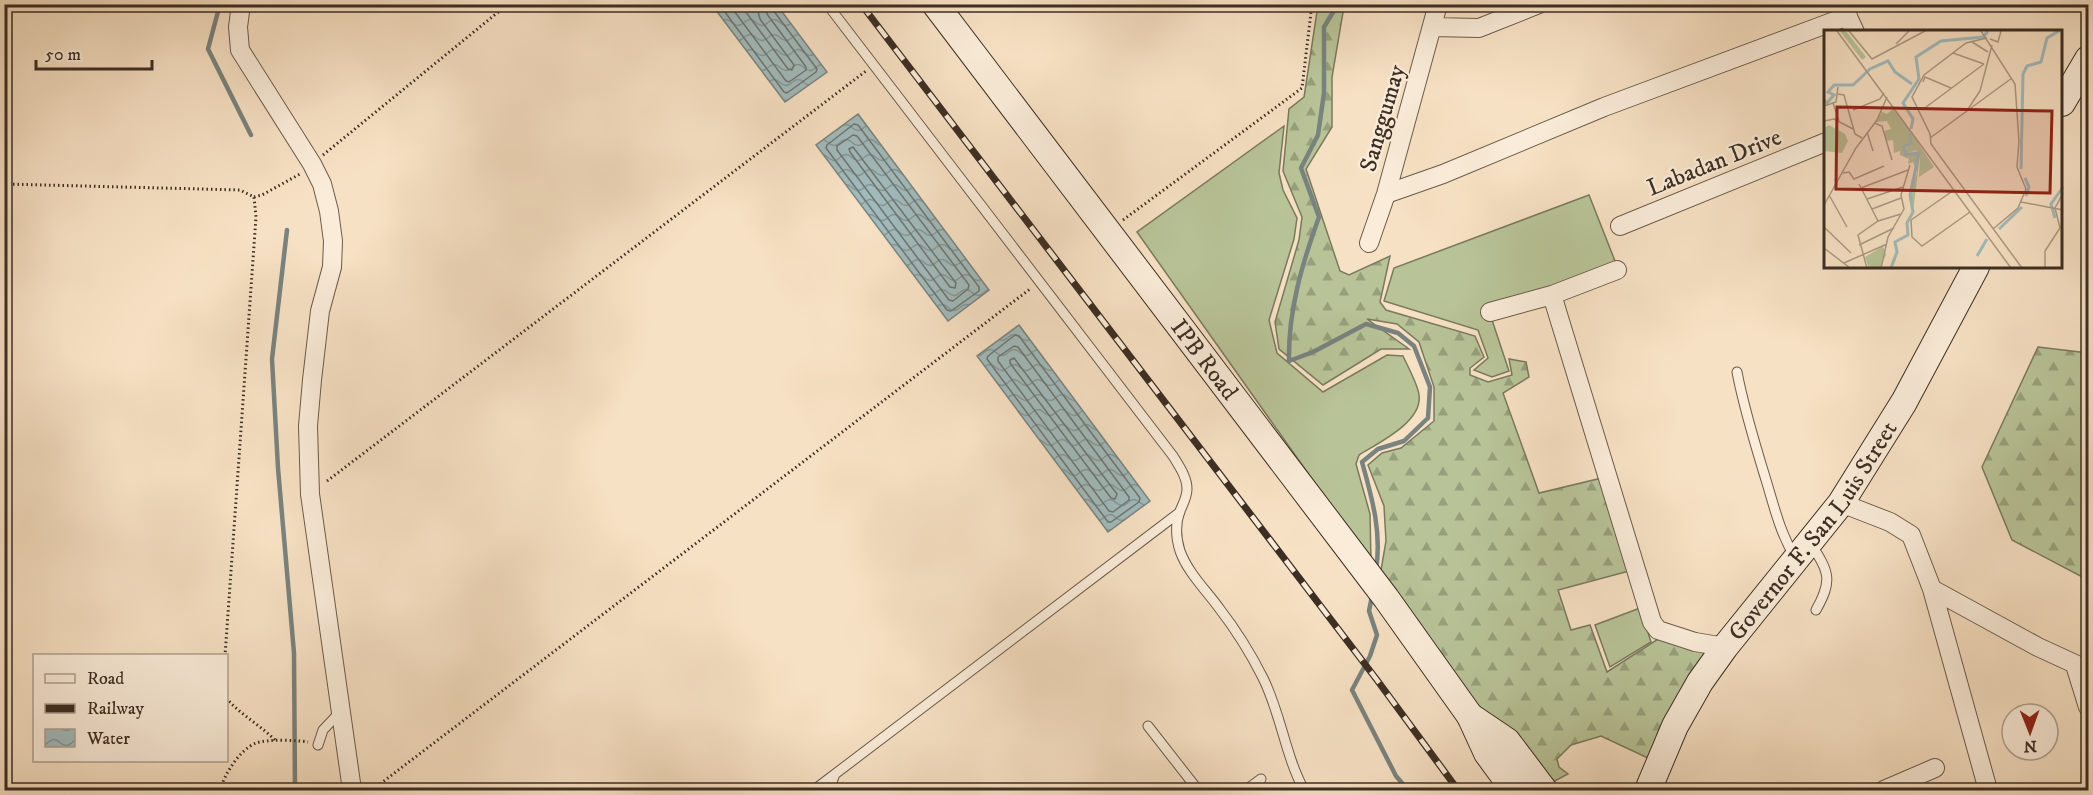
<svg xmlns="http://www.w3.org/2000/svg" width="2093" height="795" viewBox="0 0 2093 795" font-family="'IM FELL DW Pica',serif">
<defs>
<pattern id="forest-firs" width="22" height="20" patternUnits="userSpaceOnUse" patternTransform="scale(1.5)"><rect width="22" height="20" fill="#b8c498"/><path d="M5 1l3.5 6h-7zM16 11l3.5 6h-7z" fill="#97a07c"/></pattern>
<pattern id="water-waves" width="16" height="10" patternUnits="userSpaceOnUse" patternTransform="scale(1.5)"><rect width="16" height="10" fill="#a1bbbd"/><path d="M0 5q4-4 8 0t8 0" fill="none" stroke="#849899"/></pattern>
</defs>
<rect width="100%" height="100%" fill="#f7e1c4"/>
<filter id="stains"><feTurbulence type="fractalNoise" baseFrequency=".00333" numOctaves="4"/><feColorMatrix values="0 0 0 0 .2 0 0 0 0 .09 0 0 0 0 .02 0 0 0 .5 -.17"/></filter>
<radialGradient id="worn" r=".72"><stop offset=".6" stop-color="#630" stop-opacity="0"/><stop offset="1" stop-color="#630" stop-opacity=".3"/></radialGradient>
<path fill="#b8c498" stroke="#7a795e" stroke-width="1.5" d="M1284,126L1279,173L1283,190L1297,218L1294,239L1269,320L1277,353L1323,392L1387,355L1403,356C1408,367 1418,385 1419,395C1423,422 1378,443 1359,455L1356,464L1370,514L1371,562L1137,232Z
M1589,195L1617,266L1488,308L1509,371L1492,377L1474,370L1488,358L1478,330L1384,301L1394,268Z
M1640,608L1651,642L1610,667L1595,625Z"/>
<path fill="url(#forest-firs)" stroke="#7a795e" stroke-width="1.5" d="M1318,5H1348L1343,12L1332,77V127L1306,169L1340,271L1349,275L1390,256L1380,302L1386,310L1475,336L1484,357L1470,368V375L1488,382L1512,375L1509,359L1526,362L1529,377L1503,393L1539,493L1602,478L1633,570L1558,590L1571,630L1590,625L1607,672L1658,639L1712,654L1648,758L1601,736L1571,745L1557,759L1559,767L1568,774L1549,784L1473,710L1379,582L1386,541L1384,506L1368,465L1382,453L1401,448L1434,421V387L1419,342L1397,324L1367,319L1409,349H1381L1323,385L1279,349L1275,322L1299,240L1302,217L1283,171L1289,109L1304,97Z
M2038,347L2088,353V580L2012,540L1982,467Z"/>
<path fill="url(#water-waves)" stroke="#79837f" stroke-width="1.5" d="M712,5H777L827,72L785,102Z
M858,114L989,290L948,321L816,145Z
M1019,325L1150,501L1108,532L977,356Z"/>
<g fill="none" stroke-linecap="round" stroke-linejoin="round">
<path stroke="#6e7470" stroke-width="1.5" d="M719,4L784,92L787,93L816,72L817,69L773,10L772,4
M729,4L786,81L789,82L806,70V67L767,14L765,4
M740,4L788,69L792,70L794,65L760,19L756,4
M854,124L858,125L979,287V291L951,311L947,310L826,148L827,145Z
M853,135L857,136L969,285L968,289L953,301L949,300L837,150V146Z
M853,147L956,283L955,288L950,287L850,152L849,149Z
M1015,335L1019,336L1140,498L1139,502L1111,522H1108L987,359L988,356Z
M1014,346L1018,347L1129,497V500L1113,512L1109,511L998,361V357Z
M1014,358L1117,494L1115,499L1111,498L1010,363V360Z"/>
<path stroke="#79837f" stroke-width="4.5" d="M220,4L208,49L251,135
M1338,4L1324,27V93L1318,135L1301,168L1319,217C1302,264 1288,311 1289,361L1313,352L1366,324L1398,333L1414,346L1430,387L1428,418L1404,441L1378,449L1362,462C1372,498 1382,532 1376,570
M287,230L272,359L278,468L294,653L295,790
M1372,596L1369,611L1377,635L1370,656L1352,690L1396,776L1408,790"/>
<defs>
<path id="lane" d="M827,4L1173,456C1179,466 1187,477 1187,489C1187,497 1183,504 1180,511C1175,524 1176,538 1180,551C1188,573 1206,590 1219,608C1236,630 1251,654 1263,678C1281,714 1285,755 1304,790
M1737,372C1744,409 1755,444 1766,480C1774,506 1780,533 1795,557
M1811,544C1829,572 1833,580 1816,610
M1148,726L1198,790
M318,745L323,730L340,712
M814,790L1180,512
M829,790L835,774
M1246,790L1261,779"/>
<path id="street" d="M241,4L238,27L240,50L312,164L322,184L329,211L333,241L332,267L320,311L312,380L308,426L310,494L352,790
M1842,4L1855,32
M1433,27L1479,28L1539,4
M1386,194L1443,174L1604,107L1848,16
M1620,226L1826,142
M1369,243L1386,194L1438,4
M1552,295L1652,622L1658,630L1695,642L1725,647
M1490,312L1552,295L1617,270
M1841,503L1890,522L1911,535L1932,589L1988,790
M1932,589L2038,647L2088,670
M2075,665L2088,707
M1884,790L1935,768"/>
<g id="secondary">
<path id="s1" d="M935,4L1386,598L1470,716L1487,753L1514,790"/>
<path d="M2062,103L2088,59"/>
<path d="M1470,716L1507,741L1544,790"/>
<path id="s2" d="M1648,790L1675,726L1700,682L1725,647L1841,503L1904,402L1976,267"/>
</g>
</defs>
<use href="#lane" stroke="#6b5b4b" stroke-width="11"/>
<use href="#street" stroke="#6b5b4b" stroke-width="20"/>
<use href="#secondary" stroke="#3c2e23" stroke-width="28"/>
<path stroke="#3c2e23" stroke-width="3" stroke-dasharray="1.5 3" stroke-linecap="butt" d="M323,155L508,4
M4,184L240,190L254,197L256,217L225,656
M254,197L262,195L300,174
M1123,220L1302,88L1312,4
M327,481L866,71
M226,698C241,715 260,725 275,740
M380,784L1030,289
M220,790C224,775 240,749 256,743C268,739 295,740 308,742"/>
<use href="#lane" stroke="#faecd9" stroke-width="9"/>
<use href="#street" stroke="#faecd9" stroke-width="18"/>
<use href="#secondary" stroke="#faecd9" stroke-width="26"/>
<defs>
<path id="rail" d="M861,4L1377,680L1458,790"/>
</defs>
<use href="#rail" stroke="#3c2e23" stroke-width="7"/>
<use href="#rail" stroke="#faecd9" stroke-width="4.5" stroke-dasharray="14" stroke-linecap="butt"/>
</g>
<g text-anchor="middle" stroke-width="4.5" stroke-linejoin="round" paint-order="stroke">
<g font-size="24" fill="#3c2e23" stroke="#faecd9">
<text transform="translate(1382 118) rotate(-74)" y="8">Sanggumay</text>
<text transform="translate(1714 162) rotate(-22)" y="8">Labadan Drive</text>
<text dy="8" stroke="none"><textPath href="#s1" startOffset="446">IPB Road</textPath></text>
<text dy="8" stroke="none"><textPath href="#s2" startOffset="309">Governor F. San Luis Street</textPath></text>
</g>
</g>
<g transform="translate(1824 30)">
<rect width="238" height="238" fill="#f7e1c4"/>
<path d="M16,1H22L42,27L38,30ZM87,102L110,137L95,147L96,124L91,120L83,124L81,119L88,113Z" fill="#b8c498"/>
<path d="M69,79L86,100L87,112L80,117L81,125L85,127L82,124L91,121L96,125L89,182L85,164L93,143L89,132L84,134L85,129L76,125V121L70,123L69,110L63,111L60,101L67,99L63,91L52,92L58,82L63,84ZM5,95L21,104L24,111L18,123L0,121V98Z" fill="#b8c498"/>
<path d="M59,216L62,225L56,238H45L41,227Z" fill="#b8c498"/>
<path fill="none" stroke="#a1bbbd" stroke-width="3" d="M0,70L3,73L10,65L4,62L10,55H29L46,39L64,31L71,42L88,54M87,99L89,89L79,73L95,49L92,27L117,11L159,7L164,1M197,139L199,44L203,36L217,32L223,8L235,1M201,148L205,157L202,166M231,188L227,174L239,157M175,199L198,177M153,226L163,209M67,238L73,222L71,212L84,205L83,193L89,182L86,165L95,123L82,125L80,117L87,113L86,103"/>
<path fill="none" stroke="#ac9984" stroke-width="1.5" d="M13,1L187,238M25,1L48,29L101,1M157,1L191,54L195,111L193,137L202,159L194,178L169,199M163,8L142,13L100,45L88,67L106,104L107,114L198,238M166,9L174,12L177,1M148,12L164,22M72,14L85,1M129,23L160,34M99,52L101,47L127,58M14,64L20,65L31,104L38,108M9,73L15,91M0,76L12,72L14,57M29,80L56,69L60,63M98,80L160,34M142,82L156,61L168,15M0,91L10,89L29,99M50,93L58,96L68,130M43,102L49,121M106,108L188,48M19,143L25,142L30,149L60,136M35,154L54,191M37,158L84,140M130,160L87,190L88,207L98,216L146,182M5,165L23,197M43,169L79,157M197,172L239,180M0,175L32,118L53,90L63,67M48,179L77,168M0,197L27,223M35,215L70,198M0,218L26,238M20,233L63,214M43,238L34,205L54,191L77,184M57,238L64,207L80,179L77,165L86,135M221,238V221L236,198L231,178L239,163"/>
<path fill="#8f2418" fill-opacity="0.15" stroke="#8f2418" stroke-width="3" d="M13,77L228,81L226,163L12,159Z"/>
<rect width="238" height="238" fill="none" stroke="#3c2e23" stroke-width="3"/>
</g>
<rect width="2093" height="795" fill="none" stroke="#f7e1c4" stroke-width="24"/>
<rect x="6" y="6" width="2081" height="783" fill="none" stroke="#3c2e23" stroke-width="3"/>
<rect x="12" y="12" width="2069" height="771" fill="none" stroke="#3c2e23" stroke-width="1.5"/>
<rect x="33" y="654" width="195" height="108" fill="#faecd9" stroke="#aea090" stroke-width="1.5"/>
<rect x="45" y="674" width="30" height="9" fill="#faecd9" stroke="#aea090" stroke-width="1.5"/>
<text x="87" y="684" font-size="18" fill="#3c2e23">Road</text>
<rect x="45" y="704" width="30" height="9" fill="#3c2e23" stroke="#aea090" stroke-width="1.5"/>
<text x="87" y="714" font-size="18" fill="#3c2e23">Railway</text>
<rect x="45" y="729" width="30" height="18" fill="url(#water-waves)" stroke="#aea090" stroke-width="1.5"/>
<text x="87" y="744" font-size="18" fill="#3c2e23">Water</text>
<g transform="translate(2030 732) rotate(179)"><circle r="28" fill="#faecd9" stroke="#aea090" stroke-width="1.5"/>
<path d="M0-4.5L10 22L0 15L-10 22Z" fill="#8f2418"/>
<text y="-9" font-size="16" font-weight="bold" text-anchor="middle" fill="#3c2e23">N</text>
</g>
<path d="M36 60v9h116v-9" fill="none" stroke="#3c2e23" stroke-width="3"/>
<text x="45" y="60" font-size="18" fill="#3c2e23" stroke="#faecd9" stroke-width="4.5" paint-order="stroke">50 m</text>
<rect width="100%" height="100%" filter="url(#stains)"/>
<rect width="100%" height="100%" fill="url(#worn)"/>
</svg>
